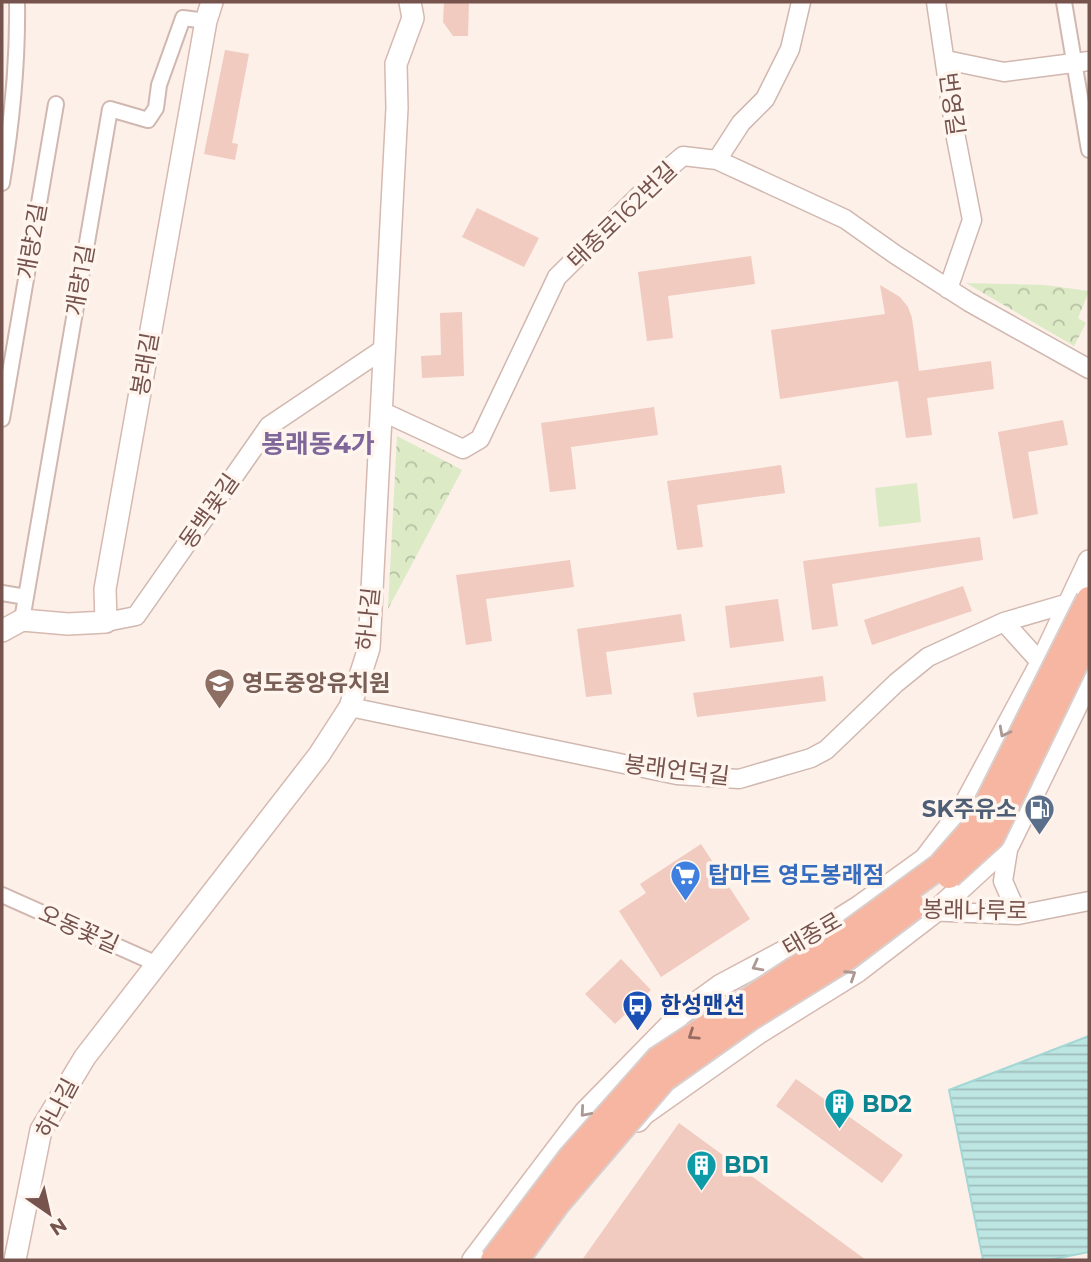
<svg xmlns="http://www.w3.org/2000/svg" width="1091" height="1262" viewBox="0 0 1091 1262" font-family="Montserrat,'Noto Sans KR',sans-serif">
<defs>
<pattern id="forest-crowns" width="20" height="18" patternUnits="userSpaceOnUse" patternTransform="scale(1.75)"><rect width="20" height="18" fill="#dceac6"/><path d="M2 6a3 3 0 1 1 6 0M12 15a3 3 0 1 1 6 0" fill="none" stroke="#b7c0a3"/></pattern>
<pattern id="water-rules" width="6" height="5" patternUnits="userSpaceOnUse" patternTransform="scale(1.75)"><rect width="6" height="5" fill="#bde6e3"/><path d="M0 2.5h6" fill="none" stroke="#9ebdba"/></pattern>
</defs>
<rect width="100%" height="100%" fill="#fcf0e8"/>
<path fill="url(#forest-crowns)" d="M966,283L1045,285L1089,291L1078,318L1086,323L1074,346Z
M397,436L462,470L388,609Z"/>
<path fill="#dceac6" d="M917,483L921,522L879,527L875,488Z"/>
<path fill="url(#water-rules)" stroke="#a3d7d5" stroke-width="2" d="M1089,1036V1252L1049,1260H983L949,1090Z"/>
<path fill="#f1cac0" d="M444,2H469L468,36H453L443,22Z
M225,50L249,54L232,143L238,144L235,160L204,154Z
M477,208L539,238L524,267L462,237Z
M751,256L755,284L668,296L673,338L647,341L638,272Z
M880,285L900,297L908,307L912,318L919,371L991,361L994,389L927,398L932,435L906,438L898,381L780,399L771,330L885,314Z
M462,312L464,376L422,378L421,356L441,355L440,313Z
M654,407L658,435L571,447L576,489L550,492L541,423Z
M1063,420L1068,445L1028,452L1038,514L1013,519L998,432Z
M781,465L785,493L697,505L703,547L677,550L667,481Z
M980,537L983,560L832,584L838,626L812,630L803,561Z
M570,560L574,587L486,599L492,641L466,645L456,575Z
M963,586L972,611L872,645L864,620Z
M778,599L784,641L730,648L725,606Z
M681,614L685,641L606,652L612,694L586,697L577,629Z
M823,676L826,701L697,717L693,693Z
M701,844L750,919L661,977L619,911L646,893L640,884Z
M621,959L651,990L615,1024L585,994Z
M796,1079L903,1155L882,1183L776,1106Z
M679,1123L866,1260H582Z"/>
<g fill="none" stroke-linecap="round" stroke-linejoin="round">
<defs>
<path id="minor" d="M1064,2L1089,150
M2,183C12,122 18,63 17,2
M2,419L56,104
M2,593L26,597
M22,620L110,109L148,120L156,108L159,85L183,18L206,21
M2,895L157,964"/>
<path id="tertiary" d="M936,2L956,138L972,220L948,289
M946,60L1004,72L1089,61
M717,160L741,123L765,99L790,49L801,2
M381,411L463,449L480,439L557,277L658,177L683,156L717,160L845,219L896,255L969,302L1089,369
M106,622L136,616L269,426L385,348
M1004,622L1041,663
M350,707L677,775L739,779L811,758L826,750L896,683L928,657L1004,622L1069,603H1079
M1009,844L1003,881L1018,915
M926,911L1018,915L1089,901"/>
<path id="secondary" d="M2,631L22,620L68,624L106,622L105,589L206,21L212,2
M638,1121L644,1114L760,1032L858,971L936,911L1009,844L1089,680
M15,1260L41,1130L85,1057L319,755L350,707L369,648L397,108L396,64L413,18L410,2
M473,1260L585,1112L681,1014L721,985L811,937L860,906L925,859L962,810L1041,663L1089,561"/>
</defs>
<use href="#minor" stroke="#d0b8b0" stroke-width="18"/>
<use href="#tertiary" stroke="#d0b8b0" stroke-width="21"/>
<use href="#secondary" stroke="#d6b9b0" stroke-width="24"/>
<use href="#minor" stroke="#fff" stroke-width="14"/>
<use href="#tertiary" stroke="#fff" stroke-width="18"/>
<use href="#secondary" stroke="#fff" stroke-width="21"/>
<defs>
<path id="trunk-bridge" d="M949,876L992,837L1089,636
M493,1260L571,1157L658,1059L835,943L940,866L976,825L1089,599
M516,1260L557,1204L664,1079L750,1018L848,957L914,907"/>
</defs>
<use href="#trunk-bridge" stroke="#d9cfcd" stroke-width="28" stroke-linecap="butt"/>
<use href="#trunk-bridge" stroke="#f6b6a2" stroke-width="24"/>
</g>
<defs><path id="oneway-chevron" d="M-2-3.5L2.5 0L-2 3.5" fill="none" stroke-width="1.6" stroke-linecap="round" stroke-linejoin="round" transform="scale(1.75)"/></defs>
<g stroke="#ad9894">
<use href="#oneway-chevron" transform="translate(1004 732) rotate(118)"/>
<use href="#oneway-chevron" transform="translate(757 966) rotate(152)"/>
<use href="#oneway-chevron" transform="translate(851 975) rotate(-33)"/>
<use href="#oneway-chevron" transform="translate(585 1112) rotate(131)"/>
</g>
<use stroke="#966c62" href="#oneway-chevron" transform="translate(693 1035) rotate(146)"/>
<defs>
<symbol id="school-pin" viewBox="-11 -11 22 30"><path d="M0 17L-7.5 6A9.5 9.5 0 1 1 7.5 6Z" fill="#8d6e63" stroke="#fff5ef"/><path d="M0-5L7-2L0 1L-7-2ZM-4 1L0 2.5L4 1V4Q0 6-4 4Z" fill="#fff"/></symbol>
<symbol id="fuel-pin" viewBox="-11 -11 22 30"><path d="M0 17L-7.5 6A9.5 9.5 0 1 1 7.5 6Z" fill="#5c6f8a" stroke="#fff5ef"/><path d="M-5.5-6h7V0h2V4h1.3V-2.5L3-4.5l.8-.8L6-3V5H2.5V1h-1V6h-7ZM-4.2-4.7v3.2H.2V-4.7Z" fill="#fff"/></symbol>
<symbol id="supermarket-pin" viewBox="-11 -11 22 30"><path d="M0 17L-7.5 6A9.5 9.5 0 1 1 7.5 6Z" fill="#3f7fe0" stroke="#fff5ef"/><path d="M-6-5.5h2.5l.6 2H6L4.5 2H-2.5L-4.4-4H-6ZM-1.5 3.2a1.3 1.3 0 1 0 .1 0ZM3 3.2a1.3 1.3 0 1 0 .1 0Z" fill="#fff"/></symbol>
<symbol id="bus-pin" viewBox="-11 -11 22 30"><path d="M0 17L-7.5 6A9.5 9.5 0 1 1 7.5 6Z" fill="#1a4fb4" stroke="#fff5ef"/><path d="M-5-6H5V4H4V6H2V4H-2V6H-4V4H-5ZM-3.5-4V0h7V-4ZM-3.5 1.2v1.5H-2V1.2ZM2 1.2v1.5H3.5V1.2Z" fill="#fff"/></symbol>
<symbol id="building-pin" viewBox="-11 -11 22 30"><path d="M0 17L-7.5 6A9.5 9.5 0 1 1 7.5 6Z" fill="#0f9aa8" stroke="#fff5ef"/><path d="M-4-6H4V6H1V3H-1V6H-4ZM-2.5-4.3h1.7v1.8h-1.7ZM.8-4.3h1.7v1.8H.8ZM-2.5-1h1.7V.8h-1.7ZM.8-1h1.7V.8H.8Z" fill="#fff"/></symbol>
</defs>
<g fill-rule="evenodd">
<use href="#school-pin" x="202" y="666" width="35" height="47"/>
<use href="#fuel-pin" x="1022" y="792" width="35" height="47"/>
<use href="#supermarket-pin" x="668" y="858" width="35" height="47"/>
<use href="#bus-pin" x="620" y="988" width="35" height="47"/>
<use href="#building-pin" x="822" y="1086" width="35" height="47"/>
<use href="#building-pin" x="684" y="1148" width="35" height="47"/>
</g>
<g text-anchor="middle" stroke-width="7" stroke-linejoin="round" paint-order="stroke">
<g font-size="23" fill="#76534c" stroke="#fff5ef">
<text transform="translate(952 104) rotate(82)" y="8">번영길</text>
<text transform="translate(622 215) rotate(-44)" y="8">태종로162번길</text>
<text transform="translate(32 241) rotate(-80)" y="8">개량2길</text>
<text transform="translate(80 280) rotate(-80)" y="8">개량1길</text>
<text transform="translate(145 364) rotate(-80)" y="8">봉래길</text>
<text transform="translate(209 511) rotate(-55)" y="8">동백꽃길</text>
<text transform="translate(368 619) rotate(-84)" y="8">하나길</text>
<text transform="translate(677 770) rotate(7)" y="8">봉래언덕길</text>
<text transform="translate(975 910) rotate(1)" y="8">봉래나루로</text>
<text transform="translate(79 929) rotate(24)" y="8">오동꽃길</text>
<text transform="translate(812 934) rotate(-30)" y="8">태종로</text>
<text transform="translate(57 1108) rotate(-62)" y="8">하나길</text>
</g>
<g font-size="23" font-weight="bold" fill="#785e54" stroke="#fff5ef" text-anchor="start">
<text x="242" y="691">영도중앙유치원</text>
</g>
<g font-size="23" font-weight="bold" fill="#4e5e75" stroke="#fff5ef" text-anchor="end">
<text x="1017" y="817">SK주유소</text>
</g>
<g font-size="23" font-weight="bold" fill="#366cbe" stroke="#fff5ef" text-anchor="start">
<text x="708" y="883">탑마트 영도봉래점</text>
</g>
<g font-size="23" font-weight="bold" fill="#164399" stroke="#fff5ef" text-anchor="start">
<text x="660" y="1013">한성맨션</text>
</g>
<g font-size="23" font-weight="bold" fill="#0d838f" stroke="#fff5ef" text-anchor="start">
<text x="862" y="1112">BD2</text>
<text x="724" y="1173">BD1</text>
</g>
<g font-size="26" font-weight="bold" fill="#7f6899" stroke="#fff5ef">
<text x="318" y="453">봉래동4가</text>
</g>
</g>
<rect width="1091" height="1262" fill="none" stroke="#76534c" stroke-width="7"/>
<g transform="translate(49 1213) rotate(146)" stroke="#fff5ef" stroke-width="5" paint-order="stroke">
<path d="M0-5L12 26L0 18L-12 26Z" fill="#76534c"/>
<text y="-10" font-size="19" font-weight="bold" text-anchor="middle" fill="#76534c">N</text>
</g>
</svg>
